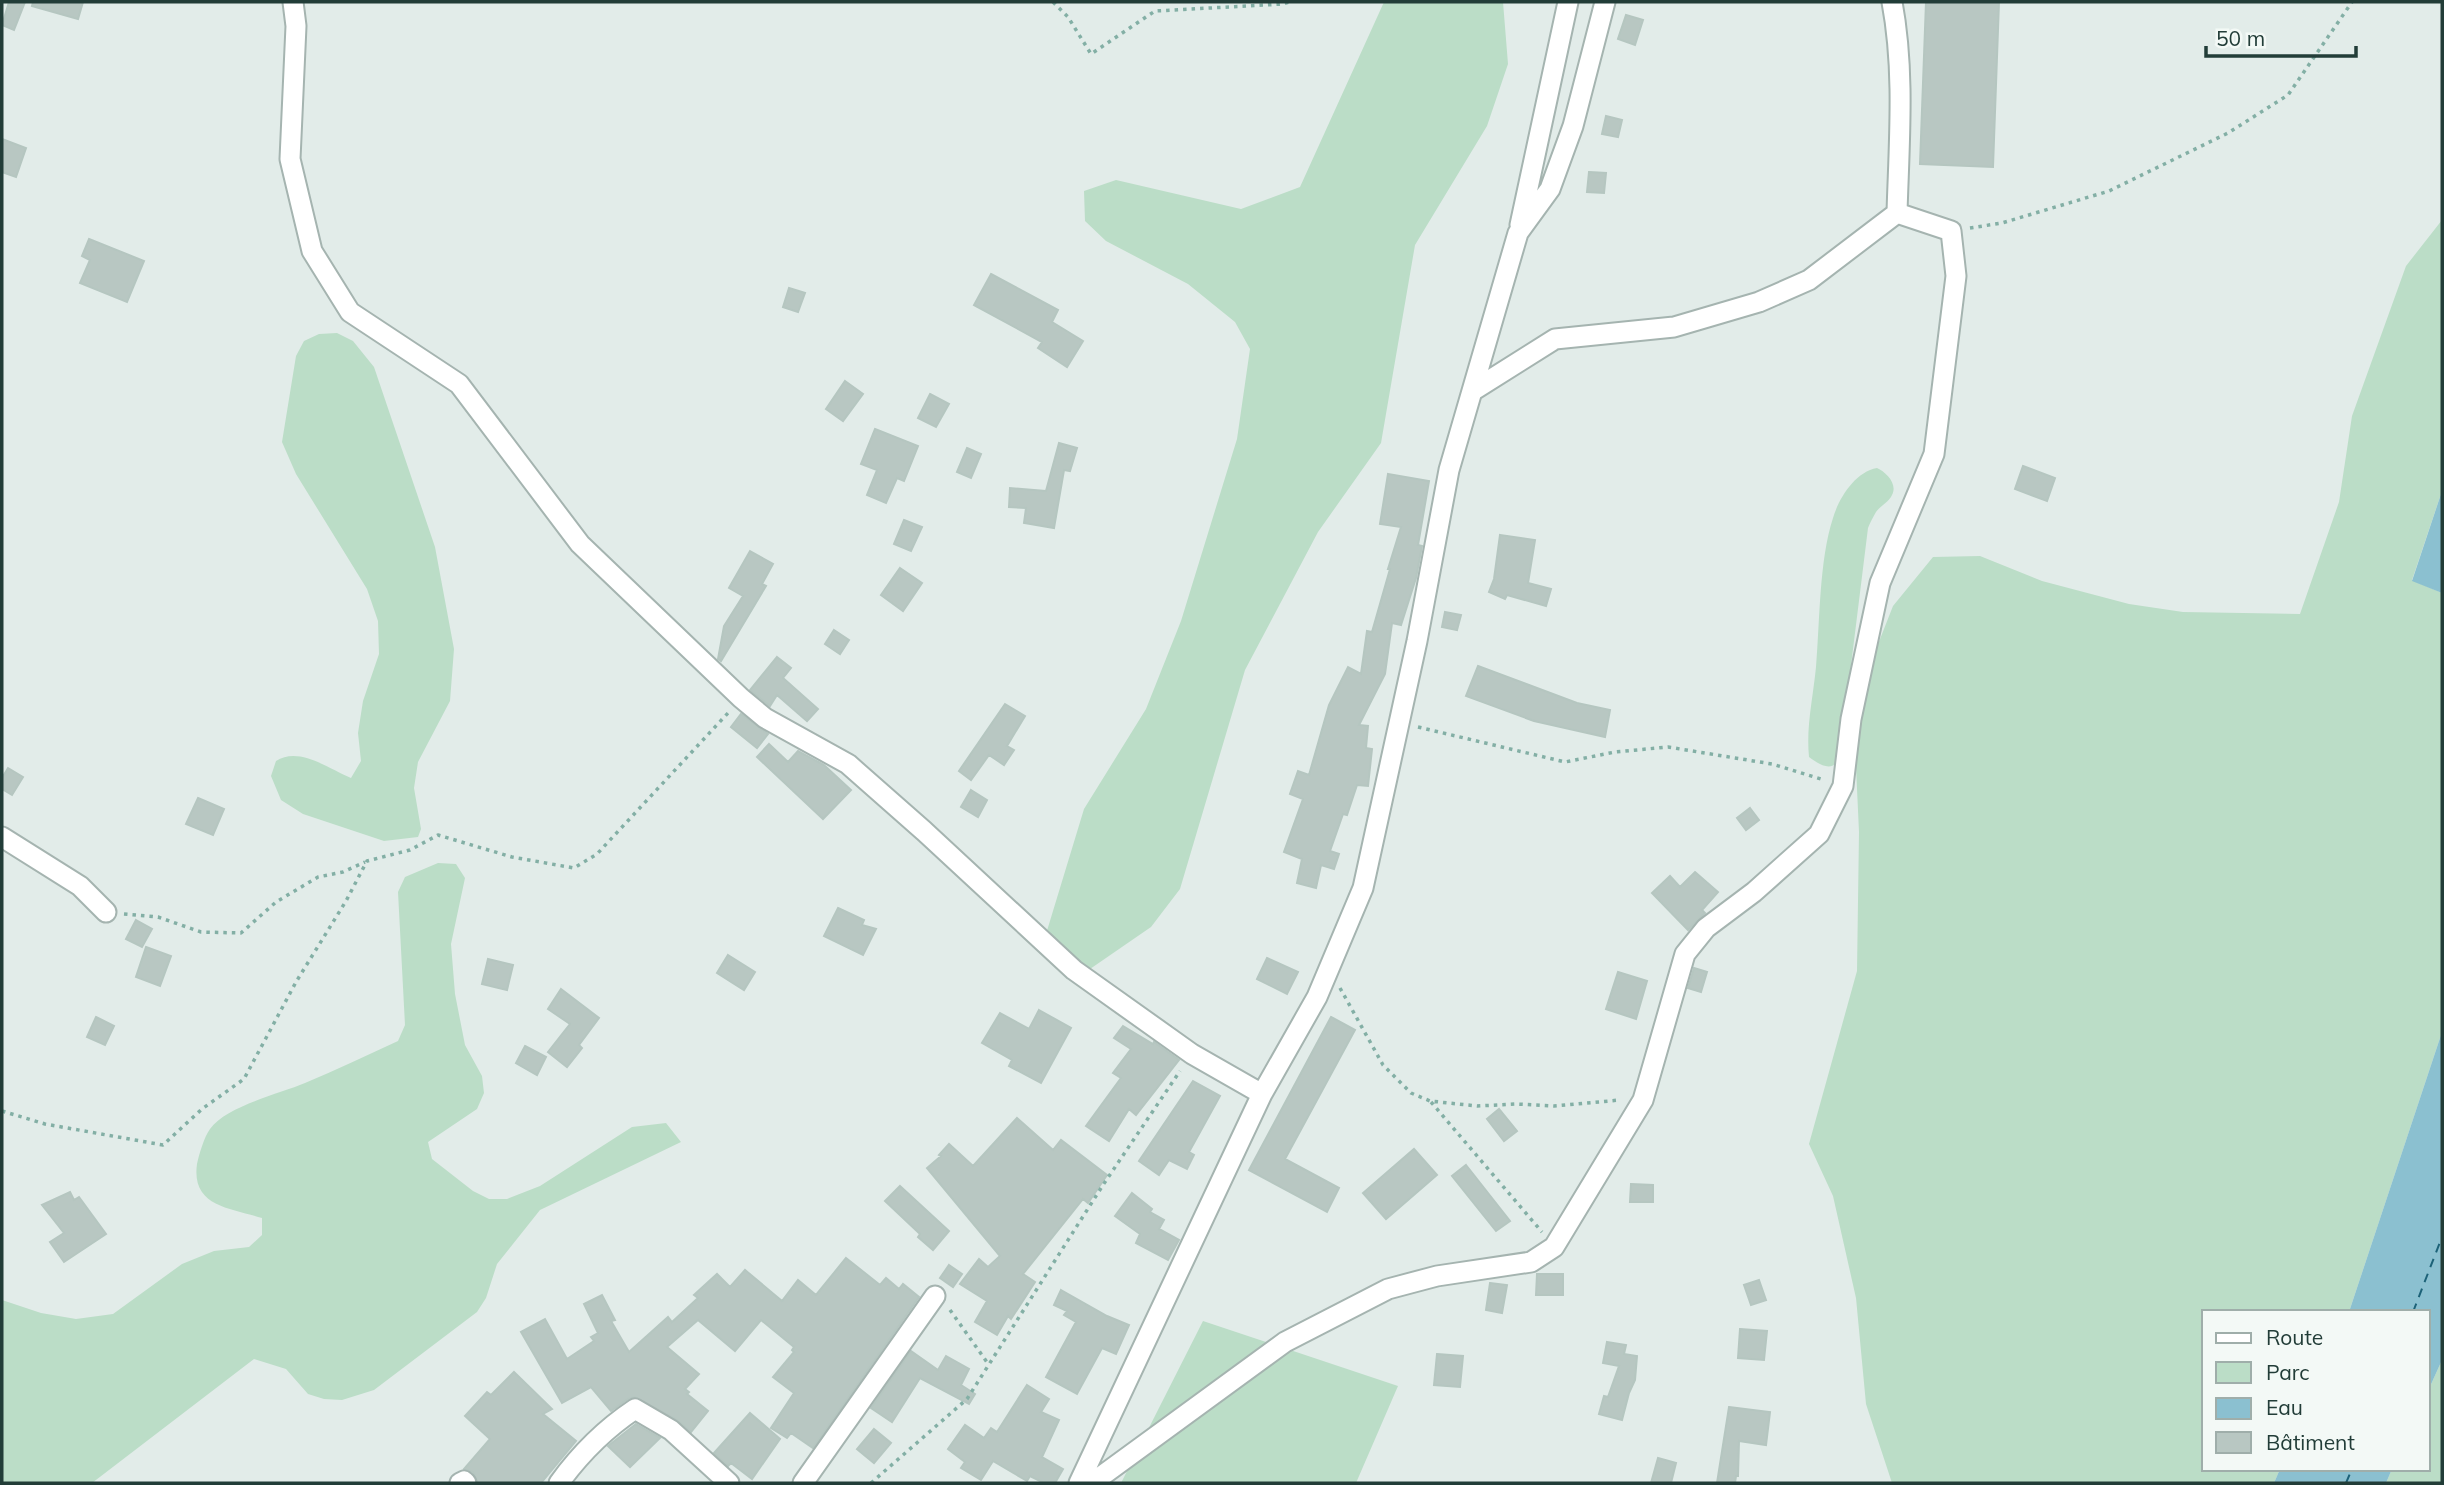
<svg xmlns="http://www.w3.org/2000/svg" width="2444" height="1485" viewBox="0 0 2444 1485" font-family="Mulish,sans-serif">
<rect width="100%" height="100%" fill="#e2ece9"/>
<path fill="#bbddc7" d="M1384,2H1503L1508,64L1487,126L1415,245L1381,443L1318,532L1245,670L1180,889L1151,927L1090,969L1046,934L1084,809L1146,709L1181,621L1237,439L1250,349L1235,322L1188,284L1106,241L1085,221L1084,191L1116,180L1241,209L1300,187Z
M2442,220V491L2412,580L2442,593V1032L2349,1312H2204V1469H2280L2274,1483H1892L1866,1404L1856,1298L1833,1196L1809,1144L1857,971L1859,832L1856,767L1859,702L1871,662L1893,606L1933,557L1980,556L2042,581L2129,604L2183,612L2300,614L2339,502L2352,416L2406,266Z
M337,333L353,341L374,367L435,547L454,649L450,701L418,762L414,788L421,829L418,837L384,841L303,814L281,800L271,776L276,761C299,746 329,769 351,778L361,761L358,733L363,701L379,654L378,621L367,589L296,474L282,442L296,356L304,341L319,334Z
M1877,468C1886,472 1898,484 1892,495C1889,502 1880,506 1876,512C1873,517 1870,523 1868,528L1840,754C1835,774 1821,766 1809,757C1806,727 1813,698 1816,667C1820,621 1819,561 1833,518C1839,498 1855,472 1877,468Z
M438,863L456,864L465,878L451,944L455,994L465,1045L482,1076L484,1093L477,1109L428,1142L432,1159L473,1191L489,1199H507L540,1186L632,1127L666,1123L681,1142L540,1210L497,1264L486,1298L477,1312L374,1390L342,1400L324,1399L308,1394L286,1369L254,1359L92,1483H2V1300L41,1313L76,1319L113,1314L182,1264L214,1251L249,1247L262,1235V1218C231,1208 191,1207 197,1164C199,1155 204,1137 210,1129C226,1106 279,1094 305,1083C336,1070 367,1055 398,1041L405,1025L398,892L405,877Z
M1203,1321L1398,1386L1356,1483H1121Z
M2442,1360V1483H2386L2392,1469H2428V1391Z"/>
<path fill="#8bc0d0" d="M2442,491V593L2412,581Z
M2442,1032V1360L2428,1391V1312H2349Z
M2280,1469H2392L2386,1483H2274Z"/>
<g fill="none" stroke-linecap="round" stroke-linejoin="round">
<path stroke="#1d6278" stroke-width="2" stroke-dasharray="9 7" stroke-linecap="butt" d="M2413,1312L2442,1237
M2346,1483L2352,1469"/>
</g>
<path fill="#b8c7c2" stroke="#b5c6c0" stroke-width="2" d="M9,2H25L14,30L2,25Z
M33,2H83L78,19L32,6Z
M1926,2H1999L1993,167L1920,164Z
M1626,15L1643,20L1635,45L1618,39Z
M1606,116L1622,120L1618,137L1602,134Z
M2,139L26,148L16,177L2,172Z
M1589,172L1606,173L1604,193L1587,192Z
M89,239L144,261L127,302L80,283L90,260L82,256Z
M991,274L1058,310L1052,322L1083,341L1067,367L1038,348L1042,342L974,305Z
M789,288L805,293L798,312L783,307Z
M845,381L863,394L843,421L826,409Z
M930,394L949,404L936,427L918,418Z
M875,429L918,446L904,481L897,478L886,503L867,495L877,470L861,464Z
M1059,443L1077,448L1070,471L1064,470L1054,528L1024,523L1026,508L1009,507L1010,488L1046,491Z
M967,448L981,454L971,478L957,472Z
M2023,466L2055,478L2047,501L2015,489Z
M1388,474L1429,481L1418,545L1422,546L1416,578L1401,625L1392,623L1385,674L1359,725L1368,726L1366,748L1372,749L1368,786L1357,785L1347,815L1343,814L1330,851L1339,854L1334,869L1321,865L1316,888L1297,883L1302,859L1284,852L1303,799L1290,794L1298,771L1309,775L1329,705L1348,667L1361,674L1367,631L1372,632L1390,569H1388L1401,527L1380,524Z
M904,520L922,527L911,551L894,544Z
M1500,535L1535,540L1528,583L1551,589L1546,606L1507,595L1505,599L1489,592L1494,579Z
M750,551L773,564L762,584L766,586L721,661L718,659L724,626L743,596L729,588Z
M900,568L922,583L903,611L881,595Z
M1445,612L1461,615L1457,630L1442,627Z
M834,630L849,640L840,654L825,644Z
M777,657L791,668L783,678L818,709L807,721L777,695L770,706L750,690Z
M1478,666L1577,703L1610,710L1605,737L1534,721L1466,696Z
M1005,704L1025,716L1007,746L1014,750L1004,765L989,755L971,780L959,771Z
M741,714L768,734L757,748L731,727Z
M769,744L788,762L798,751L824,765L851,790L823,819L757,757Z
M8,768L23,777L12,795L2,789V778Z
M971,790L987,800L978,817L961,807Z
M198,798L224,809L213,835L186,824Z
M1750,808L1759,820L1746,830L1737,818Z
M1695,872L1718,892L1702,910L1705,913L1688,930L1652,893L1670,876L1680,887Z
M838,908L864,920L862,925L876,929L863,955L824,936Z
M136,920L152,929L142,947L126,939Z
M146,947L171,956L160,986L136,977Z
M728,955L755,972L744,990L717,973Z
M1267,958L1298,972L1287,994L1257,979Z
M488,959L513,965L507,990L482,984Z
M1694,968L1707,972L1701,992L1688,988Z
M1618,972L1647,981L1636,1019L1606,1009Z
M561,989L599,1018L579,1045L582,1048L567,1067L548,1052L570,1024L548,1009Z
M1039,1010L1071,1028L1041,1083L1009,1066L1012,1060L982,1043L1000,1013L1029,1029Z
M96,1017L114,1026L105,1045L87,1037Z
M1331,1017L1355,1030L1285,1159L1339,1188L1327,1212L1249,1170Z
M1123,1026L1153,1044L1154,1042L1179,1060L1136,1115L1129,1109L1109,1141L1086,1126L1121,1078L1113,1073L1131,1049L1114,1038Z
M525,1046L546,1057L537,1075L516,1063Z
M1193,1081L1220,1096L1189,1152L1194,1155L1187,1169L1169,1160L1159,1175L1139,1161Z
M1499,1109L1517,1131L1504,1141L1487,1119Z
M1017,1118L1053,1150L1061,1140L1107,1175L1088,1203L1083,1199L1023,1274L1035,1282L1011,1319L1008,1316L997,1335L975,1322L987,1301L960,1284L979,1259L988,1267L1000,1256L927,1168L941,1156L939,1155L949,1144L973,1166Z
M1414,1149L1437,1175L1386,1219L1363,1193Z
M1466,1165L1510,1221L1496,1231L1452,1176Z
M1631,1184L1653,1185V1202H1630Z
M900,1186L949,1231L933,1250L918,1237L920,1234L885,1201Z
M70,1192L74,1200L79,1197L106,1234L64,1262L50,1242L64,1233L42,1205Z
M1132,1193L1152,1209L1150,1212L1164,1220L1159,1229L1179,1240L1168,1260L1136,1243L1140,1234L1115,1216Z
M846,1258L880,1285L886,1278L899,1289L903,1284L919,1297L813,1448L791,1433L787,1438L771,1428L794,1393L773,1377L794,1352L792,1350L794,1347L761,1320L735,1351L698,1320L667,1347L699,1374L685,1389L689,1392L687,1394L708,1411L691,1432L677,1420L635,1397L628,1399L611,1411L591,1387L562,1403L521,1332L545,1319L567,1359L594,1341L591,1337L598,1333L584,1304L602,1295L615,1320L611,1321L629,1352L668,1317L672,1322L698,1298L694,1295L717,1274L730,1287L745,1270L782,1301L798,1280L816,1295Z
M949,1265L962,1274L953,1287L940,1278Z
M1537,1274H1563V1295H1536Z
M1759,1280L1766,1300L1751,1305L1744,1285Z
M1490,1283L1507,1285L1502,1313L1486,1310Z
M1061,1290L1107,1316L1129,1325L1116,1354L1102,1348L1077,1394L1046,1377L1076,1322L1064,1315L1067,1311L1054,1305Z
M1740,1329L1767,1331L1764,1360L1738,1358Z
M1607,1342L1626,1345L1624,1354L1637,1356L1635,1380L1629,1393L1622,1420L1599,1414L1604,1396L1608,1397L1619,1366L1603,1363Z
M911,1351L938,1370L946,1356L969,1369L961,1385L975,1394L969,1404L920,1378L892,1422L871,1408Z
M1437,1354L1463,1356L1460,1387L1434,1385Z
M514,1372L552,1409L543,1414L576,1441L541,1483H478L473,1472L464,1469L490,1439L465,1416L487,1392L491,1395Z
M1027,1385L1049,1399L1041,1412L1059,1420L1042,1457L1063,1469L1055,1483H1044L1030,1476L1027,1481L993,1461L981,1480L961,1468L965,1462L948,1449L965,1425L984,1438L991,1428L997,1432Z
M1729,1407L1770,1412L1766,1445L1739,1441L1738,1476H1736L1735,1483H1717Z
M750,1413L780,1439L752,1479L731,1463L728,1466L714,1453Z
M636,1424L660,1438L630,1467L608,1446Z
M874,1429L891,1443L874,1463L857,1449Z
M1658,1458L1676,1463L1671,1483H1651Z"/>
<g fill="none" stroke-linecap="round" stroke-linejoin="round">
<defs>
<path id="street" d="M293,2L296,26L290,159L312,251L350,312L459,384L580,544L741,698L765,718L848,764L924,831L1074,970L1192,1054L1262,1094
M1892,2C1905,71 1899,143 1897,213
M1520,225L1568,2
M1474,390L1555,339L1674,327L1759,302L1809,280L1897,213
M2,837L80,886L106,912
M460,1483L464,1481L466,1483
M559,1483C580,1454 605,1429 635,1409L671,1430L729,1483
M803,1483L935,1296
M1079,1483L1262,1094L1317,997L1363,888L1417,641L1449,470L1518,233L1550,189L1573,126L1605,2
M1092,1483L1285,1342L1388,1289L1437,1276L1531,1262L1554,1247L1643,1100L1685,954L1706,928L1754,892L1819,834L1843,786L1851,719L1880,583L1934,454L1956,276L1951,231L1897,213"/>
</defs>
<use href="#street" stroke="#a5b4b0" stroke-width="23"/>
<path stroke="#83afa5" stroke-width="3.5" stroke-dasharray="3.5 5" stroke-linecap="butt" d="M1053,2L1068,17L1091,54L1155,11L1283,4L1289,2
M1970,228L2002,223L2109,191L2228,133L2288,95L2352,2
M1418,727L1565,762L1615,752L1668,747L1772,764L1824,780
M124,914L158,917L201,932L241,933L276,902L318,877L343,872L365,862
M1340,988L1383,1065L1411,1093L1430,1101L1477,1106L1516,1104L1554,1106L1620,1100
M1431,1102L1542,1232
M2,1111L45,1124L163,1145L202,1109L244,1079L296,982L346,901L367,861L410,850L438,835L512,857L574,868L597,854L728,713
M950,1310L989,1365
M871,1483L967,1399L1103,1185L1180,1071"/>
<use href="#street" stroke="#fff" stroke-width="19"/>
</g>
<rect width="2444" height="1485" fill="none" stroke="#223d38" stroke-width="7"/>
<rect x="2202" y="1310" width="228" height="161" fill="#f3f9f6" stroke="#9faeaa" stroke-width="2"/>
<rect x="2216" y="1333" width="35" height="10" fill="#ffffff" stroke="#9faeaa" stroke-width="2"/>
<text x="2266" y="1345" font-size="21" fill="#223d38">Route</text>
<rect x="2216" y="1362" width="35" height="21" fill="#bbddc7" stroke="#9faeaa" stroke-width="2"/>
<text x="2266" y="1380" font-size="21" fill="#223d38">Parc</text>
<rect x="2216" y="1398" width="35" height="21" fill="#8bc0d0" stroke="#9faeaa" stroke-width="2"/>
<text x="2266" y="1415" font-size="21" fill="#223d38">Eau</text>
<rect x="2216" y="1432" width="35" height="21" fill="#b8c7c2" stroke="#9faeaa" stroke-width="2"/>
<text x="2266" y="1450" font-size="21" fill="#223d38">Bâtiment</text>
<path d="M2206 46v10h150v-10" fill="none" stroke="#223d38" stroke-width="3.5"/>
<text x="2216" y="46" font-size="21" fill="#223d38" stroke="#f3f9f6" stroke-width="5" paint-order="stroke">50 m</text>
</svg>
